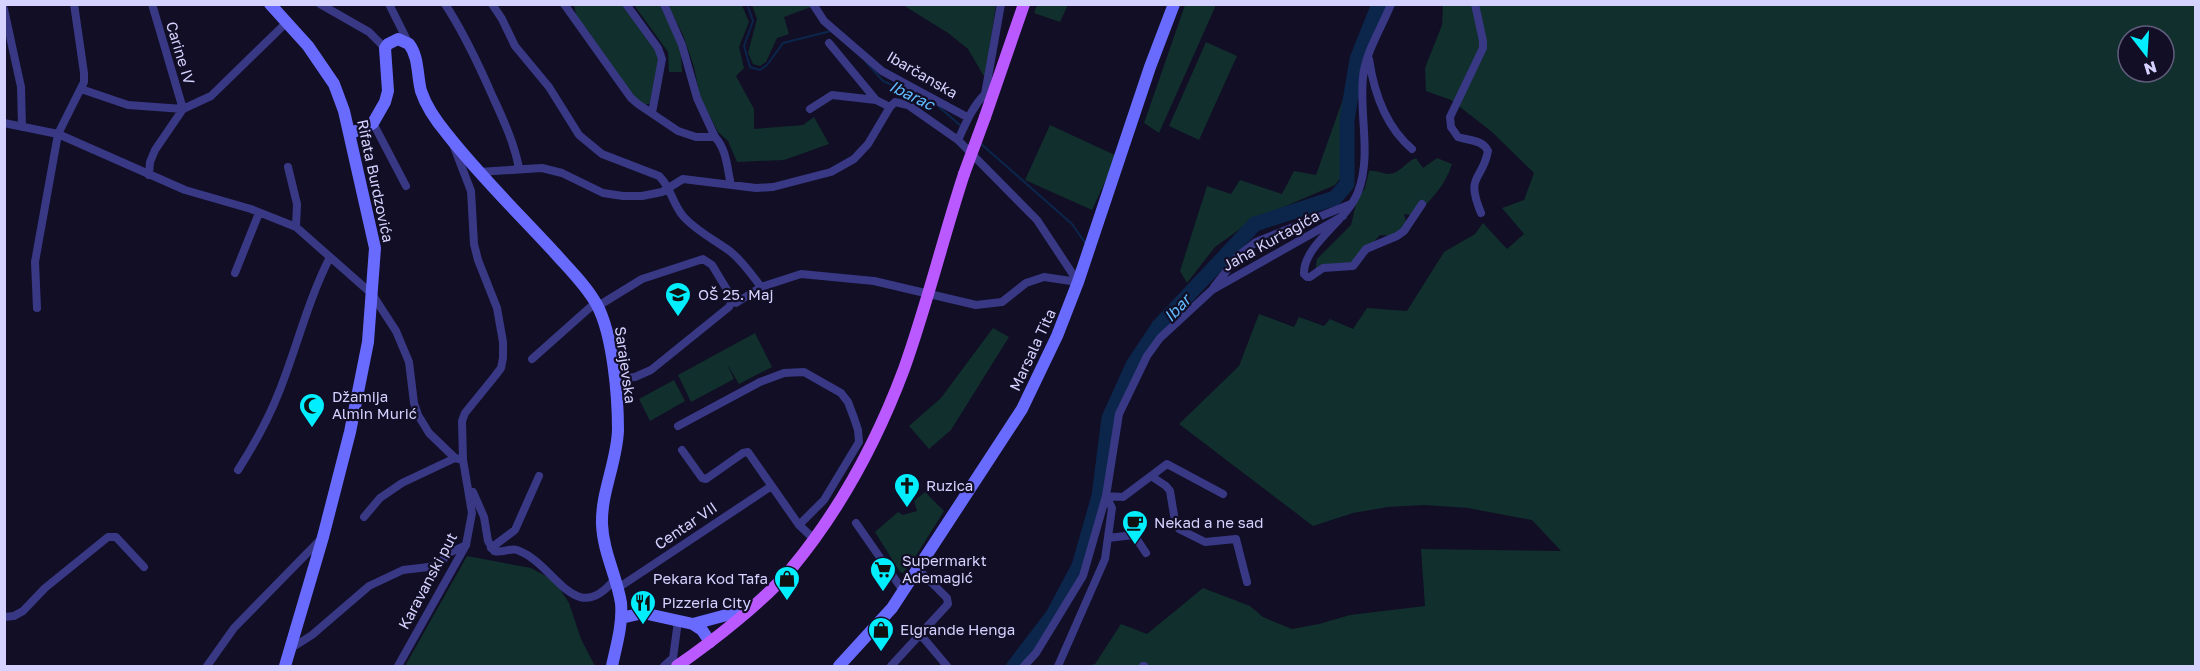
<svg xmlns="http://www.w3.org/2000/svg" width="2200" height="671" viewBox="0 0 2200 671" font-family="'Golos Text',sans-serif">
<rect width="100%" height="100%" fill="#110e25"/>
<path fill="#112f2c" fill-rule="evenodd" d="M574,4L623,5L658,54C663,70 656,89 649,104L643,105L635,99L576,15Z
M634,5H662L680,42L682,72H669L668,52Z
M668,5H742L749,22L739,47L744,68L736,76L754,109V129L803,125L814,117L829,144L784,160L737,162L728,141L718,132L700,97L694,67L683,35Z
M752,5H811V7L784,17L789,34L777,38L766,62L760,66L753,64L748,53L757,19Z
M903,5H996L985,78L968,49L948,33Z
M1037,5V4L1068,5L1060,22L1034,13Z
M1185,5H1216L1159,133L1144,123Z
M1443,5H2195V666H1170L1161,665L1086,666L1095,664L1121,624L1147,634L1203,588L1250,606L1263,617L1292,629L1319,624L1350,615L1425,606L1421,549L1561,551L1532,520L1468,508L1424,505L1388,507L1353,513L1313,526L1179,424L1239,366L1259,314L1294,327L1299,317L1324,326L1330,319L1353,329L1367,308L1407,311L1444,252L1475,234L1483,223L1507,249L1524,234L1502,208L1524,200L1534,173L1492,132L1451,100L1426,91L1425,68L1442,25ZM2128,36H2164V72H2128Z
M1206,42L1237,56L1199,140L1169,126Z
M1344,96L1342,176L1335,185L1251,221L1215,247L1187,283L1180,271L1207,186L1231,194L1240,180L1282,194L1294,171L1316,175Z
M1050,125L1117,156L1092,210L1025,180Z
M1416,158L1423,168L1437,158L1452,164C1446,185 1430,200 1416,216L1404,214L1407,225L1392,236L1380,235L1352,265L1315,273L1317,259L1351,225L1357,200L1365,188L1369,171C1377,170 1382,174 1389,174C1401,173 1405,162 1416,158Z
M993,328L1009,337L951,430L929,449L909,426L941,398Z
M755,333L772,367L739,384L727,364L734,379L691,402L678,375Z
M674,380L685,401L650,421L639,399Z
M925,492L944,511L914,559L903,573L900,572L875,532L898,512L903,515L917,511L914,501Z
M467,556L531,568L555,581L569,603L581,639L595,666H405Z"/>
<g fill="none" stroke-linecap="round" stroke-linejoin="round">
<path stroke="#0c264b" stroke-width="2" d="M747,4L753,21L744,46L750,67L760,70L767,65L783,43L831,31
M866,62L883,81L937,105L962,127
M980,143L1072,224L1086,244
M1153,322L1159,326"/>
<path stroke="#0c264b" stroke-width="15" d="M1014,666L1053,615L1079,566L1099,496L1109,418L1133,365L1159,326L1255,224L1335,198L1347,184V120L1357,59L1379,4"/>
<path stroke="#383885" stroke-width="8" d="M320,4L369,32L385,48
M389,4L409,44
M445,4C464,33 478,63 492,95C503,119 514,142 519,168
M492,4L502,19L515,46L549,87L579,135L602,154L659,176C671,187 672,203 683,216C696,231 715,240 731,252C743,262 752,275 761,287
M564,4L631,98L638,104L678,131L696,137H715C727,150 727,168 731,185
M626,4L658,48L662,59L652,113
M664,4L682,45L697,98L715,137
M813,4L824,21L882,71L967,117
M1391,4C1382,27 1365,53 1363,77C1359,115 1372,155 1358,192C1347,221 1303,245 1304,274L1307,277H1310L1323,268L1353,266L1366,249L1397,236L1404,231L1422,204
M1475,4L1483,41V48L1450,117L1451,127L1458,137C1469,141 1482,139 1488,151C1482,182 1465,174 1481,213
M4,9L21,87L22,127
M829,43L876,100
M1369,59C1374,93 1385,126 1412,149
M81,89L128,105L183,109L152,4
M985,94L1001,4
M992,96L985,94C972,107 966,123 958,140L1037,220L1078,282
M810,109L832,95L876,100L890,107
M4,123L58,134L185,190L251,209L296,227L372,294L396,331L409,362L414,403L418,415L429,433L455,458L463,460
M373,123L406,186
M288,167L297,204L296,227
M478,172L542,168L562,173L603,193L623,196H642L662,192L683,179L756,188L773,187L831,172L854,159L868,144L890,107L895,102L908,105L958,140
M149,175L150,162L155,150L183,109L211,96L287,22
M235,273L259,213
M1214,287L1238,256L1256,242L1351,204
M732,301L736,303L761,287L801,274L874,281L976,305L1002,302L1026,283L1044,277L1078,282
M598,306L642,279L703,259L712,265L732,298V301L729,307L651,370L635,377L615,379
M37,308L35,262L58,134L84,82V73L74,4
M532,359L595,303
M678,426L760,382L784,373L804,372L841,393L848,402L854,418L858,430L859,442L824,500L799,525
M682,450L702,478L706,479L743,453L748,452L799,525L814,539
M238,470C254,445 268,420 279,392C297,347 308,300 330,257
M1151,476L1167,464L1223,494
M473,492L484,517L488,541L494,551C502,553 510,548 517,550C555,563 574,629 614,580
M1106,496L1123,497L1151,476L1166,486L1170,491L1175,521L1179,529L1205,542L1236,539L1247,582
M364,517L380,498L402,483L455,458
M856,523L904,592
M1108,538L1134,535L1146,553
M491,548L515,530L539,476
M618,588L770,487
M4,617L14,616L23,611L45,588L108,537H116L144,567
M920,634L947,666
M290,649L312,635L369,586L403,570L437,566L449,553L466,545
M207,666L234,628L321,539
M398,666L466,545L472,513L463,460L462,421L465,413L495,376L501,368L503,358V342L497,308L478,260L474,244L471,191L454,147
M664,666L673,658L678,621
M891,666L948,604L947,598L918,569
M1024,666L1036,653L1083,576L1106,496L1119,414L1147,356L1160,338L1212,290L1343,216
M1058,666L1105,559L1112,508L1106,496
M1143,666H1144"/>
<path stroke="#696bff" stroke-width="12" d="M270,4L308,46L334,84L344,111L375,248L368,342L350,432L323,537L285,666
M349,133L363,129L373,123L385,102L388,91L385,48L388,44L398,39L409,44C419,57 417,76 421,91C426,106 437,122 447,134C480,176 518,213 554,252C569,269 586,285 597,305C613,335 618,396 618,430C617,462 601,492 602,524C603,552 617,577 621,603C623,624 616,647 612,666
M621,618L643,613L693,624L702,630L710,642
M693,624L749,609
M839,666L892,608L1022,409L1057,336L1078,282L1150,67L1174,4"/>
<path stroke="#ba59ff" stroke-width="12" d="M985,117L1024,4
M677,666C713,641 763,602 791,569C840,510 877,441 904,369C927,305 943,238 964,174"/>
<path stroke="#ba59ff" stroke-width="12" d="M964,174L985,117"/>
</g>
<defs>
<symbol id="school-pin" viewBox="-11 -11 22 30"><path d="M0 17L-7.5 6A9.5 9.5 0 1 1 7.5 6Z" fill="#00eefd" stroke="#110e25"/><path d="M0-5L7-2L0 1L-7-2ZM-4 1L0 2.5L4 1V4Q0 6-4 4Z" fill="#111"/></symbol>
<symbol id="mosque-pin" viewBox="-11 -11 22 30"><path d="M0 17L-7.5 6A9.5 9.5 0 1 1 7.5 6Z" fill="#00eefd" stroke="#110e25"/><path d="M3.5-4.9A6 6 0 1 0 3.5 4.9A5 5 0 1 1 3.5-4.9Z" fill="#111"/></symbol>
<symbol id="church-pin" viewBox="-11 -11 22 30"><path d="M0 17L-7.5 6A9.5 9.5 0 1 1 7.5 6Z" fill="#00eefd" stroke="#110e25"/><path d="M-1.2-6h2.4v3.5h3.3v2.4h-3.3V6h-2.4V-.1h-3.3v-2.4h3.3Z" fill="#111"/></symbol>
<symbol id="cafe-pin" viewBox="-11 -11 22 30"><path d="M0 17L-7.5 6A9.5 9.5 0 1 1 7.5 6Z" fill="#00eefd" stroke="#110e25"/><path d="M-5.5-4.5H6V0H3Q3 3.5 0 3.5H-2.5Q-5.5 3.5-5.5 0ZM3-3.2v2h1.7v-2ZM-6 4.5H4V6H-6Z" fill="#111"/></symbol>
<symbol id="supermarket-pin" viewBox="-11 -11 22 30"><path d="M0 17L-7.5 6A9.5 9.5 0 1 1 7.5 6Z" fill="#00eefd" stroke="#110e25"/><path d="M-6-5.5h2.5l.6 2H6L4.5 2H-2.5L-4.4-4H-6ZM-1.5 3.2a1.3 1.3 0 1 0 .1 0ZM3 3.2a1.3 1.3 0 1 0 .1 0Z" fill="#111"/></symbol>
<symbol id="shop-pin" viewBox="-11 -11 22 30"><path d="M0 17L-7.5 6A9.5 9.5 0 1 1 7.5 6Z" fill="#00eefd" stroke="#110e25"/><path d="M-5-2.5h2.3a2.7 3.5 0 0 1 5.4 0H5L5.5 6h-11ZM-1.5-2.5h3a1.5 2.3 0 0 0-3 0Z" fill="#111"/></symbol>
<symbol id="restaurant-pin" viewBox="-11 -11 22 30"><path d="M0 17L-7.5 6A9.5 9.5 0 1 1 7.5 6Z" fill="#00eefd" stroke="#110e25"/><path d="M-5-6h1v4h1v-4h1v4h1v-4h1v5L-1.5 .5V6h-2V.5L-5-1ZM5-6V6H3V1.5H1.5Q1.5-4 5-6Z" fill="#111"/></symbol>
</defs>
<g fill-rule="evenodd">
<use href="#school-pin" x="663" y="280" width="30" height="40"/>
<use href="#mosque-pin" x="297" y="391" width="30" height="40"/>
<use href="#church-pin" x="892" y="471" width="30" height="40"/>
<use href="#cafe-pin" x="1120" y="508" width="30" height="40"/>
<use href="#supermarket-pin" x="868" y="555" width="30" height="40"/>
<use href="#shop-pin" x="772" y="564" width="30" height="40"/>
<use href="#restaurant-pin" x="628" y="588" width="30" height="40"/>
<use href="#shop-pin" x="866" y="615" width="30" height="40"/>
</g>
<g text-anchor="middle" stroke-width="4.5" stroke-linejoin="round" paint-order="stroke">
<g font-size="15" fill="#d5d2ff" stroke="#110e25">
<text transform="translate(180 53) rotate(73)" y="5">Carine IV</text>
<text transform="translate(922 75) rotate(30)" y="5">Ibarčanska</text>
<text transform="translate(375 181) rotate(78)" y="5">Rifata Burdzovića</text>
<text transform="translate(1271 241) rotate(-29)" y="5">Jaha Kurtagića</text>
<text transform="translate(1033 350) rotate(-65)" y="5">Marsala Tita</text>
<text transform="translate(625 365) rotate(82)" y="5">Sarajevska</text>
<text transform="translate(686 526) rotate(-34)" y="5">Centar VII</text>
<text transform="translate(428 581) rotate(-62)" y="5">Karavanski put</text>
</g>
<g font-size="15" fill="#d5d2ff" stroke="#110e25" text-anchor="start">
<text x="698" y="300">OŠ 25. Maj</text>
<text x="332" y="402">Džamija<tspan x="332" dy="17">Almin Murić</tspan></text>
<text x="926" y="491">Ruzica</text>
<text x="1154" y="528">Nekad a ne sad</text>
<text x="902" y="566">Supermarkt<tspan x="902" dy="17">Ademagić</tspan></text>
<text x="768" y="584" text-anchor="end">Pekara Kod Tafa</text>
<text x="662" y="608">Pizzeria City</text>
<text x="900" y="635">Elgrande Henga</text>
</g>
<g font-size="16" font-style="italic" fill="#60bcff" stroke="#110e25">
<text transform="translate(912 95) rotate(26)" y="6">Ibarac</text>
<text transform="translate(1177 308) rotate(-47)" y="6">Ibar</text>
</g>
</g>
<rect width="2200" height="671" fill="none" stroke="#d5d2ff" stroke-width="12"/>
<g transform="translate(2146 54) rotate(163)"><circle r="28" fill="#110e25" stroke="#5f5c7c" stroke-width="1.5"/>
<path d="M0-4.5L10 22L0 15L-10 22Z" fill="#00eefd"/>
<text y="-9" font-size="16" font-weight="bold" text-anchor="middle" fill="#d5d2ff">N</text>
</g>
</svg>
